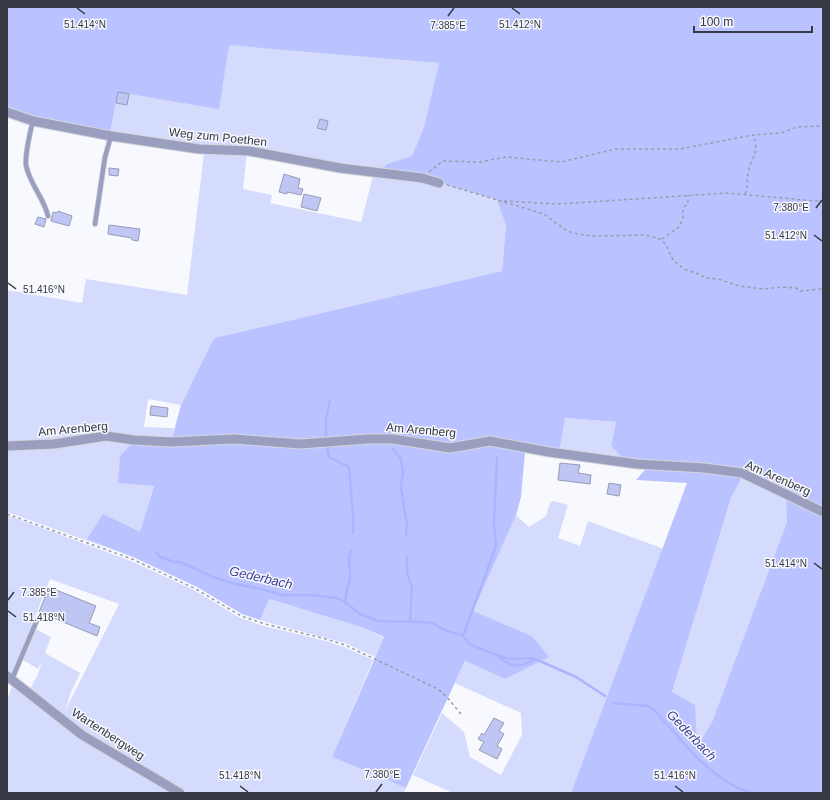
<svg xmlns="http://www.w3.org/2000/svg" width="830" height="800" viewBox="0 0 830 800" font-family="Arial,sans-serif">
<rect width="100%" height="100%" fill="#f8f9ff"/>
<path fill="#d5dbfc" d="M229,44L439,63L424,127L412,156L386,164L382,171L340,165L270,150L248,148L190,145L110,133L118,92Z
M247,152L243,189L272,195L270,203L361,222L373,176L439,183L498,201L506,225L502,271L214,338L181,405L148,399L144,427L174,428L172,438L7,444V290L82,303L86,279L187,295L204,153Z
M564,418L616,422L611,446L624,460L559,452Z
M106,438L133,442L118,483L154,485L140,533L88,539L133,557L7,512V448Z
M743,473L770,481L787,489V522L712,722L697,748L672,692L731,498Z
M553,501L568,505L558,538L580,546L588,521L664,549L571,793H453L413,775L442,713L464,732L470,757L501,775L522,735L521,713L455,683L465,661L505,679L532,636L472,611L516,515L529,527L546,516L550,503Z
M7,515L131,561L194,590L240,618L264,626L326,641L344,647L373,660L332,757L406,788L403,793H184L94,740L30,689L38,674L42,661L38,669L23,660L36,629L51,637L45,653L80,673L71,692L65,711L119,604L50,579L11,676L7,672Z
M268,599L361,627L384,638L375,657L345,643L266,622L260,620Z
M13,683L92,744L176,793H7V700Z"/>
<path fill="#bac3ff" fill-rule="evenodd" d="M7,7H823V793H571L687,483L636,480L649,465L624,460L611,446L616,422L565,418L559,452H525L521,497L516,515L473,611L532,636L549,657L505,679L465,661L406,788L332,757L384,637L361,627L269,599L260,620L242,614L197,587L133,557L87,539L103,514L140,532L154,486L118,483L120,456L133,442L172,438L181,405L214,338L502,271L506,225L497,200L439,183L382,171L386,164L412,156L424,127L439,63L229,45L219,109L118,92L110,133L33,120L7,110ZM744,473L770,481L786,489L787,522L712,722L697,747L695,705L672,692L731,498Z"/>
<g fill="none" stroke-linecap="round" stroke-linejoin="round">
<path stroke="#abb5ff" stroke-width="2.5" d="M326,435V419L330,400
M327,447L329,457L349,467L353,515V533
M393,449L401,459L403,472L401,488L407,525L406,536
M156,552L160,557L174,562H180L213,577L235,584L262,589L282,595H311L337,598L346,603L360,614L378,621L424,622L432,623L445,630L463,636L471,645L497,655L509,659L533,658L576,677L605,696
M407,557V573L412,587L410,622
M346,603C344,593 351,583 350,573C350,563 347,562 351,551
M463,636L496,546L494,523L497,458
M499,657C513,669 520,667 536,659
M614,703L648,706L654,710C679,737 702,769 736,787C741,790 748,791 753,793"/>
</g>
<path fill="#bfc6f3" stroke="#979bb4" d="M118,92L129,94L127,105L116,103Z
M320,119L328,121L326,130L317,128Z
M109,168L119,169L118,176L109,175Z
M284,174L300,179L298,188L303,189L301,195L287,192V194L279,192Z
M304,194L321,198L317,211L301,207Z
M58,211L72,216L69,226L51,221L53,212L57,213Z
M38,217L46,219L44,227L35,224Z
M109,225L140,229L138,241L132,240V238L108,234Z
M151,406L168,408L167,417L150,415Z
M560,463L580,465L578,473L591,475L590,484L558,480Z
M609,483L621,485L619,496L607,494Z
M49,587L96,606L89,623L100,627L97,636L39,612Z
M494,718L504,723L499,731L504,734L497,746L502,749L497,759L479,750L484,742L478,739L482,733L484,735Z"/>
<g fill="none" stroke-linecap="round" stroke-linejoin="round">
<defs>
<path id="service" d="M33,121C30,132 25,155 26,165C29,183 44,198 48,216
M95,224L105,157L111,136
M12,679L37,620"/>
<path id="minor" d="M7,112L33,121L111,136L199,149L249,151L340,168L422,178L439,183
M7,446L54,444L106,436L134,440L171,442L234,439L300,444L368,439H393L450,448L490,441L549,452L637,464L704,468L742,473L823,512
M7,676L82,735L180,793"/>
</defs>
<use href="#service" stroke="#d5d6dd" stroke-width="6"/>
<use href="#minor" stroke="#d5d6dd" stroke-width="11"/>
<path stroke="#9b9ca5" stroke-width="1.5" stroke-dasharray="3 3" stroke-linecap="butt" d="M429,172L443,161L480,162L506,157L561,162L616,149H680L753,135L781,133L797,127L823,126
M447,185L544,214L567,231L578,234L592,236L646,235L657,238L662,240L667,247L673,260L684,269L701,275L705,278L718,279L739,286L763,289L782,287L796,288L801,291L820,289L823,290
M745,194C748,187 747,179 748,172C752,156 760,152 753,135
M504,201L558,204L727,193L815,201H823
M662,239L679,227L683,218V208L688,203V195
M7,514L132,559L196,589L241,616L265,624L326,639L345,645L438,689L446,696L461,714"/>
<use href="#service" stroke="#9a9fbf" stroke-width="4.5"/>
<use href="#minor" stroke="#9a9fbf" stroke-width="9"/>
</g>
<path fill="none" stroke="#363843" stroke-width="1.5" d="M77,8L85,14M512,8L520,14M448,16L454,8M816,208L822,200M814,235L822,241M8,283L16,289M814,563L822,569M8,600L14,592M8,611L16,617M240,786L248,792M675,786L683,792M376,792L382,784"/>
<g text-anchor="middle" stroke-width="3" stroke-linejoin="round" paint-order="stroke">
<g font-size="12" fill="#363843" stroke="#f8f9ff">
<text transform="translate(218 137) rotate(6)" y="4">Weg zum Poethen</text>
<text transform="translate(73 429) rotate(-5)" y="4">Am Arenberg</text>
<text transform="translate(421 430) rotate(5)" y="4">Am Arenberg</text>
<text transform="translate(778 478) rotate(24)" y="4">Am Arenberg</text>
<text transform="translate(108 734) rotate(33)" y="4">Wartenbergweg</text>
</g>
<g font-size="13" font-style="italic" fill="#3e4094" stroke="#f8f9ff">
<text transform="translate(261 577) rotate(13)" y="5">Gederbach</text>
<text transform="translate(692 735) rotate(46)" y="5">Gederbach</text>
</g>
</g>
<g font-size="10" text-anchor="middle" fill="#363843" stroke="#f8f9ff" stroke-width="3" stroke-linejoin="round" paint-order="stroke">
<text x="520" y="28">51.412°N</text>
<text x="85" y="28">51.414°N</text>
<text x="448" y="29">7.385°E</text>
<text x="791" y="211">7.380°E</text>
<text x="786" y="239">51.412°N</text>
<text x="44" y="293">51.416°N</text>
<text x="786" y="567">51.414°N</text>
<text x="39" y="596">7.385°E</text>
<text x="44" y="621">51.418°N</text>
<text x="382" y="778">7.380°E</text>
<text x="240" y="779">51.418°N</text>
<text x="675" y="779">51.416°N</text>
</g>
<rect width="830" height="800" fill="none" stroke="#363843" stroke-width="16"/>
<path d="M694 26v6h118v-6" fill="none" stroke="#363843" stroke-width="2"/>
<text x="700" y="26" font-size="12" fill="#363843" stroke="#f8f9ff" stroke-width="3" paint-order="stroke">100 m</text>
</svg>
